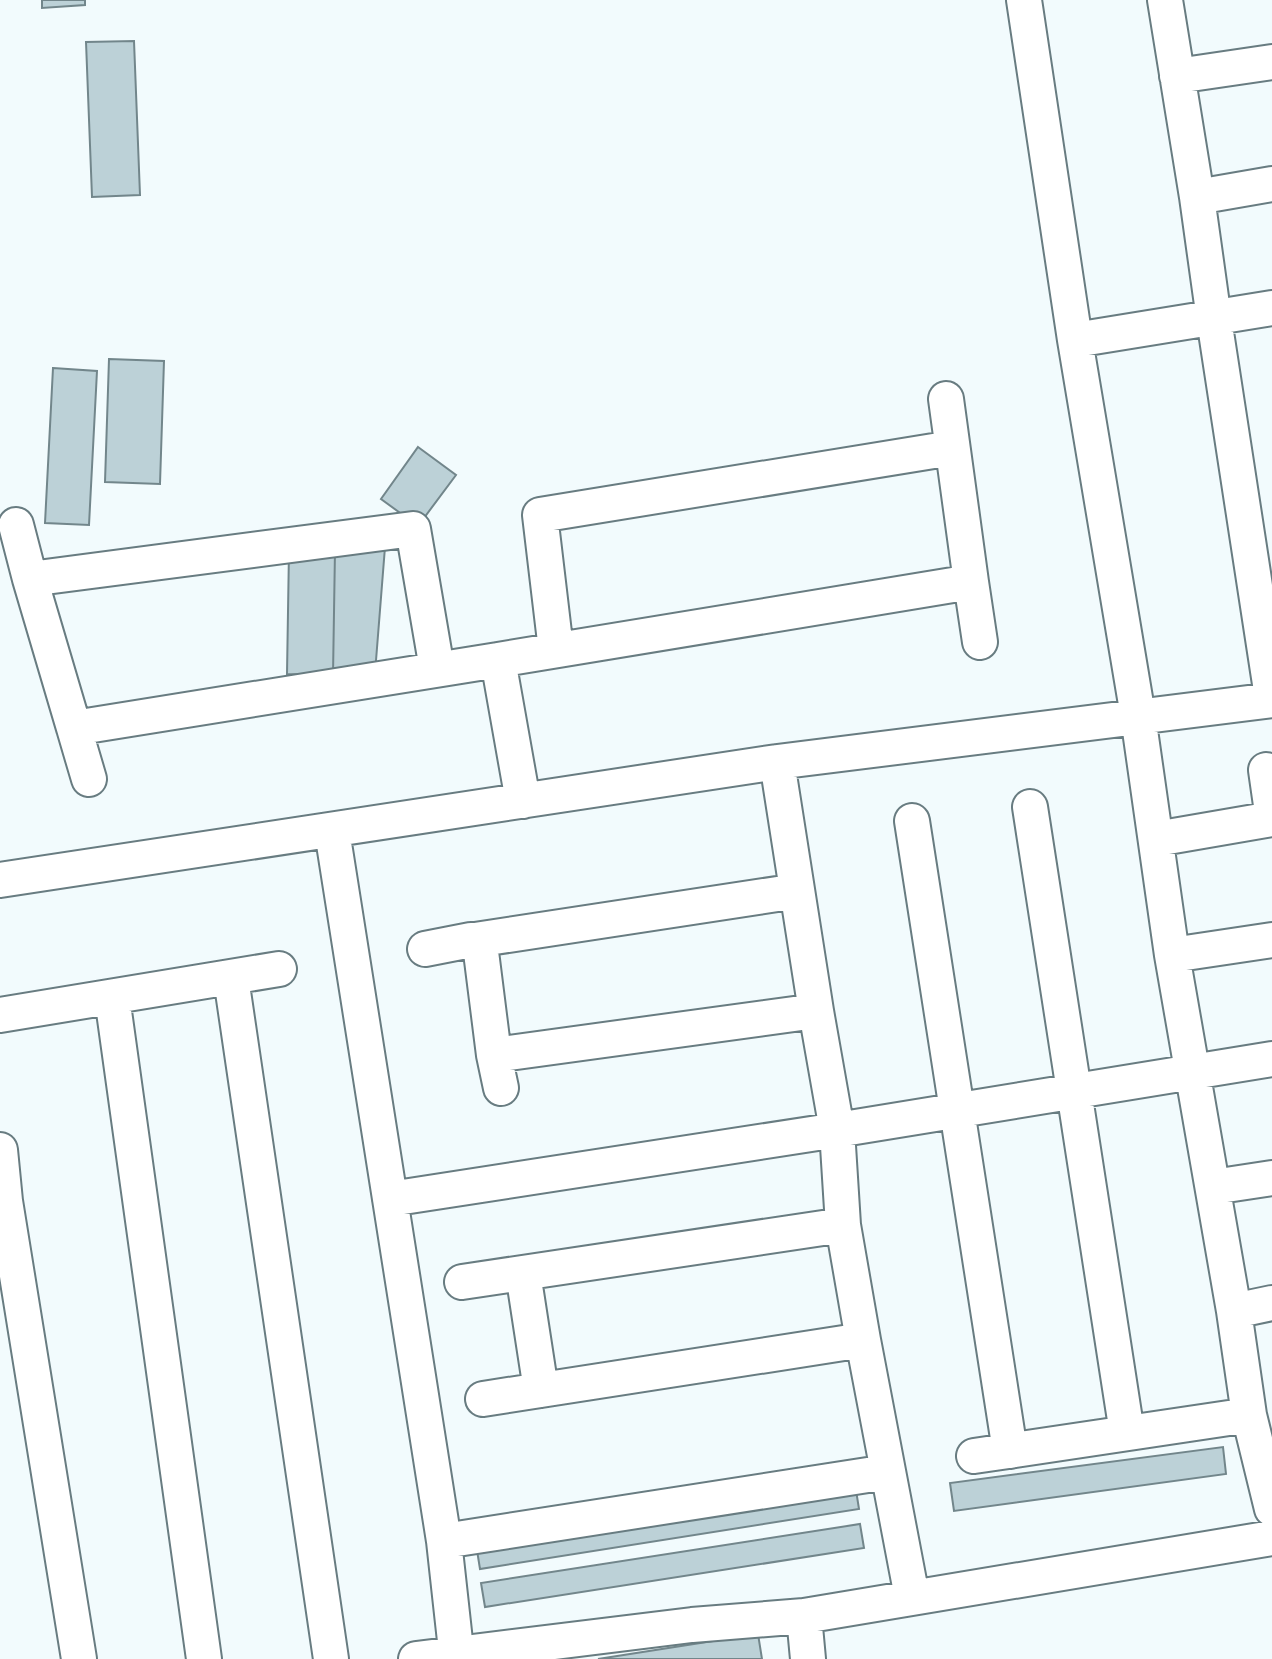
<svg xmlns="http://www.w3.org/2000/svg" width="1272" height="1659" viewBox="0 0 1272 1659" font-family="'Exo 2',sans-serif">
<rect width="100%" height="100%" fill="#f2fbfd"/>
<path fill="#bcd1d7" stroke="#72868b" stroke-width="2" d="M42,0H85V5L42,8Z
M134,41L140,195L92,197L86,42Z
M109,359L164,361L160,484L105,482Z
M53,368L97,371L89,525L45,523Z
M418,447L456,475L418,526L381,499Z
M385,547L375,673L333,675L335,550Z
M289,550H335L333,675L287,674Z
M1223,1447L1226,1474L954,1511L950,1483Z
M855,1484L859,1509L480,1569L476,1544Z
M860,1524L864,1548L485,1607L481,1583Z
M758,1634L762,1659H598Z"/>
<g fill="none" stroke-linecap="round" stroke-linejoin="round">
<defs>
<path id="minor" d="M1024,0L1075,340L1138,716L1172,955L1234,1311L1249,1415L1272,1509
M1165,0L1197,197L1272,184
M1177,76L1272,62
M1197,197L1214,319L1272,697
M1075,340L1272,308
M16,525L30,579
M971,582L980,642
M556,650L540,515L952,448
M437,669L413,529L30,579L74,728L498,660
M74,728L89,779
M777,762L816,1011L837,1130L843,1225L863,1340L912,1597
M1266,770L1272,812
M523,801L498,660L971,582L946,399
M1030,807L1127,1433
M912,821L1010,1451
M332,831L444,1541L457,1659
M1156,839L1272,819
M0,880L777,762L1272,700
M475,940L797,891
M425,949L471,940H475L480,944L494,1055L501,1088
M1172,955L1272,940
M231,978L331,1659
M112,997L204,1659
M0,1015L279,969
M494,1055L816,1011
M0,1150L5,1201L79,1659
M1213,1187L1272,1178
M390,1199L837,1130L1272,1059
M523,1273L541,1390
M462,1282L843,1225
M1234,1311L1272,1303
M483,1399L863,1340
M974,1456L1249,1415
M444,1541L887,1472
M804,1616L808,1659
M416,1659L692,1625L804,1616L1272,1538"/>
</defs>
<use href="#minor" stroke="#687c81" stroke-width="38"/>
<use href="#minor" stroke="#fff" stroke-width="34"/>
</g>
</svg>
